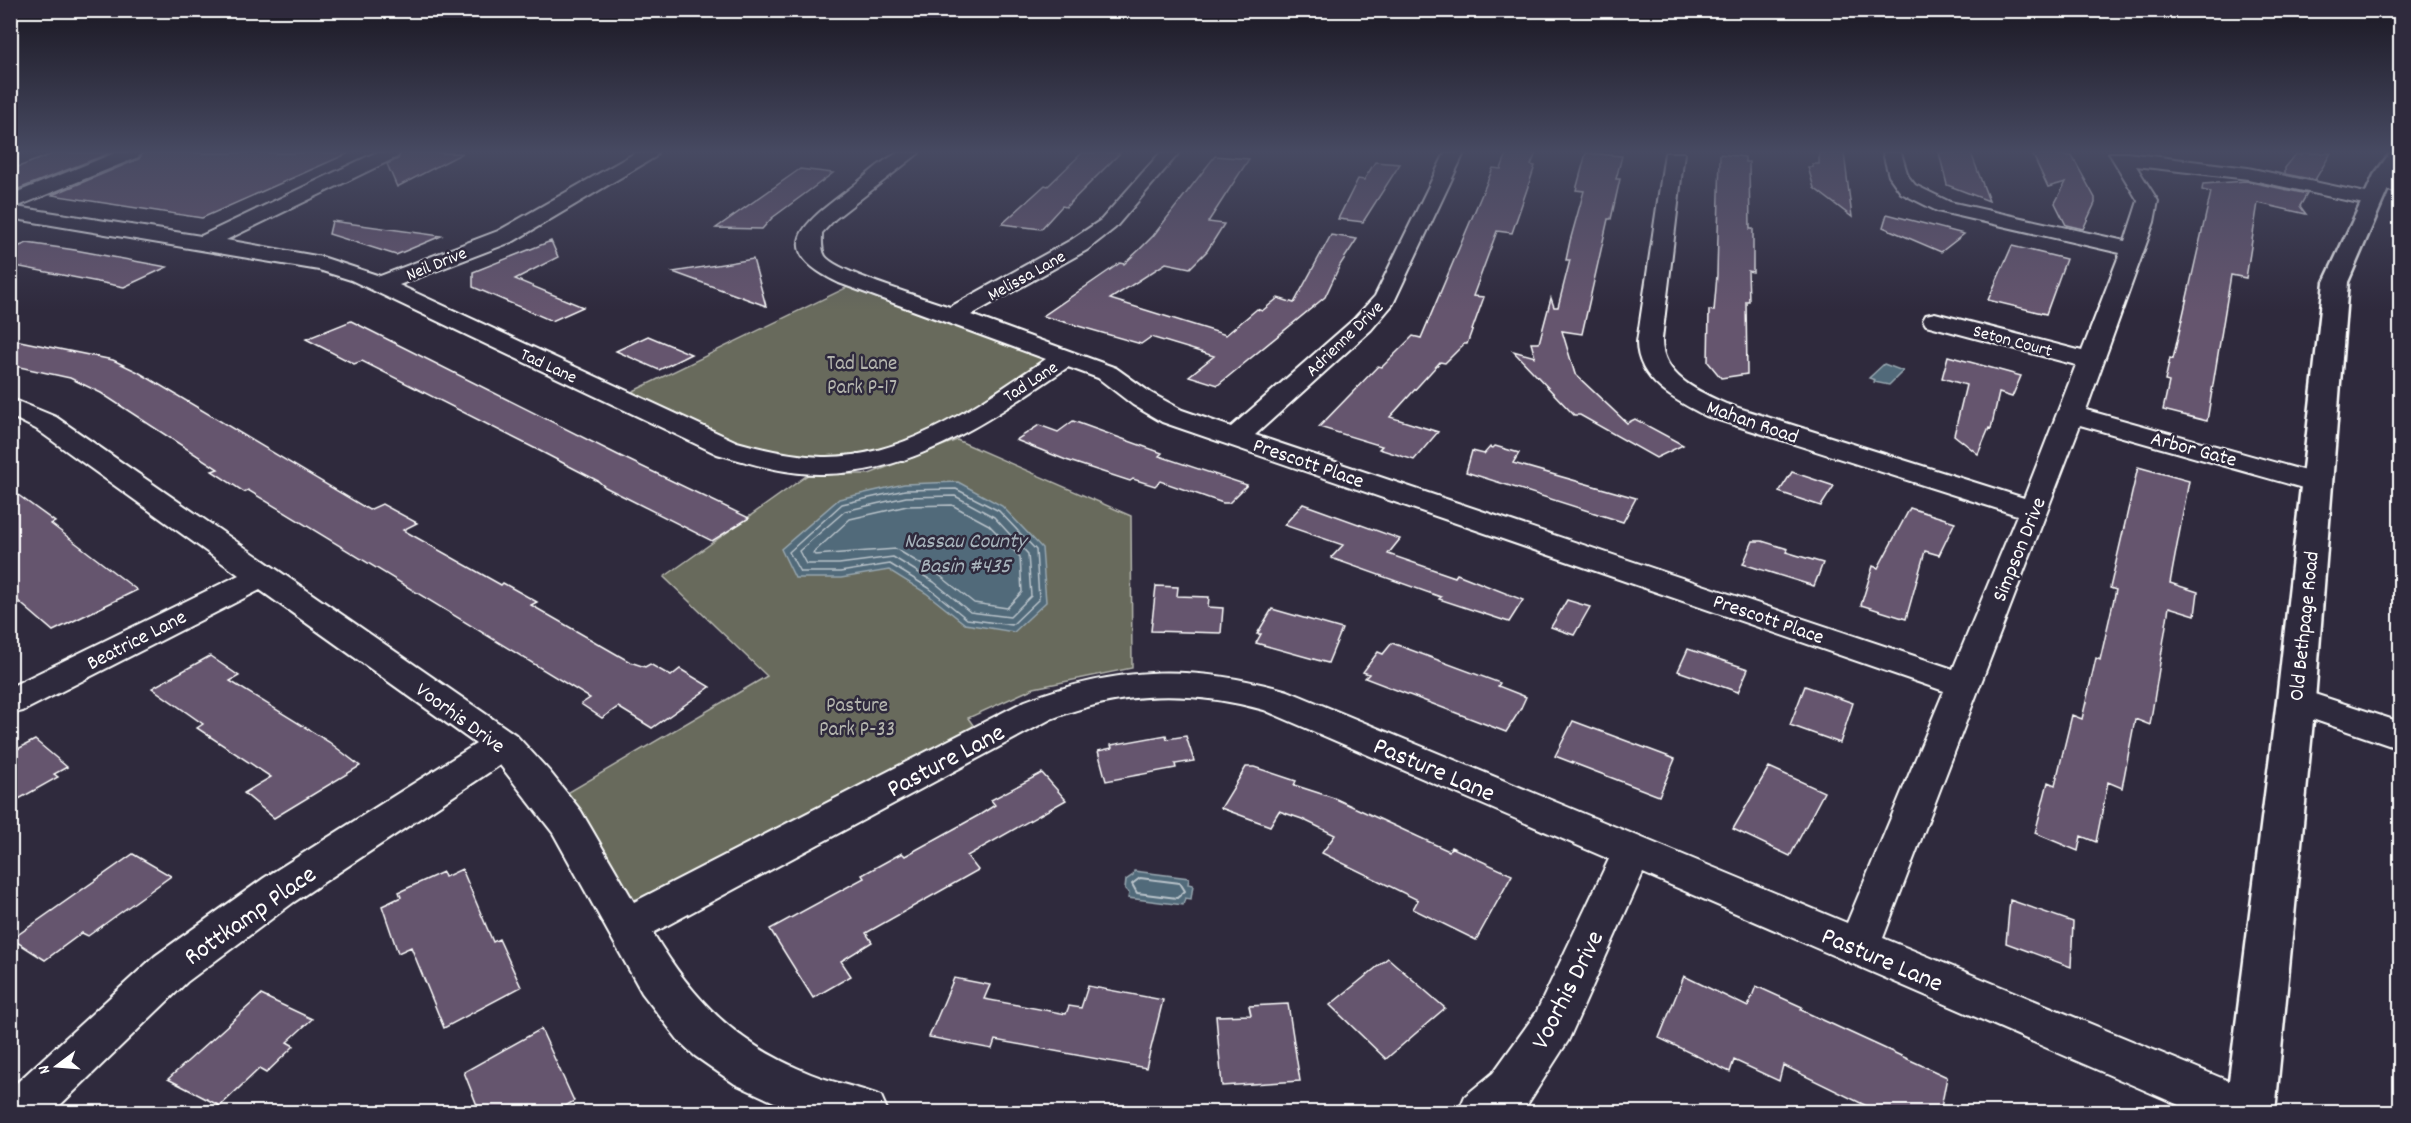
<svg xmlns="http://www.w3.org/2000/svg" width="2411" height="1123" viewBox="0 0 2411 1123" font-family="Dekko,sans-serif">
<rect width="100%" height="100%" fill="#2f2a3d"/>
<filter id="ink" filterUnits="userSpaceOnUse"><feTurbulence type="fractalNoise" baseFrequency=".0167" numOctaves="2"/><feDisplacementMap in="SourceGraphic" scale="12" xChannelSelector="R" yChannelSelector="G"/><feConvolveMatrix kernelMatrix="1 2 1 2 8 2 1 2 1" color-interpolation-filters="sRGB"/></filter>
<g filter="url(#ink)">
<path fill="#686b5c" stroke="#b4b5ae" stroke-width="1.5" d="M858,282L1066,357L971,420L874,461L780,462L619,398Z
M957,440L1131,516L1132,668L1034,688L968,718L983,739L626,927L552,802L767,676L664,577L809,474H869Z"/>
<path fill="#516a7a" stroke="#97a6af" stroke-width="1.5" d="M1884,364L1903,371L1889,385L1874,382L1875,380L1869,378Z
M958,482L1002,506L1042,548L1046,602L1014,632L965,624L926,593L889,570L841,578H795L781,549L839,499L904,484Z
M1134,871L1189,878L1188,884L1193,885L1191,899L1185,898L1183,905L1128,898L1129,893L1125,889L1126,880L1133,875Z"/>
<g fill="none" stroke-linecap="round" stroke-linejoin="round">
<path stroke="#b9c3ca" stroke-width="1.5" d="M956,489L999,511L1036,550L1039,599L1012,625L967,619L929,588L890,564L840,572H800L789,552L842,504L905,490Z
M955,496L994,517L1028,554L1031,596L1010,617L970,612L934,582L893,557L839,564H806L799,551L845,511L906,497Z
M952,505L989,525L1020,557L1022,592L1007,608L974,603L939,575L896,549L815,555L813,553L850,519L907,506Z"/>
<path stroke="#b9c3ca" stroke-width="2" d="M1140,878L1180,883L1185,891L1177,898L1137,893L1132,884Z"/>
</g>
<path fill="#65546e" stroke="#fff" stroke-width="1.5" d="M55,153H110L16,190L10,189V170Z
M143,153H349L202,218L52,195L139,159Z
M401,153H463L397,187L387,164L398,159Z
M1082,153H1120L1066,207L1062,206L1041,229L1002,224L1045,185L1048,186Z
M1507,153H1536L1531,165L1535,166L1512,233L1497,231L1473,296L1484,297L1467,344H1464L1445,363L1440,362L1390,417L1438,432L1414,460L1379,449L1382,446L1319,427L1378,366L1382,367L1413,336L1421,338L1493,168L1501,169Z
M1586,153L1622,156L1616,179H1620L1611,219H1608L1582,334L1562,331L1575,374L1627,423L1635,419L1683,445L1656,458L1580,415H1574L1513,351L1535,357L1531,343H1539L1551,298L1554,307H1558L1570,260H1566L1570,241L1584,191L1576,190Z
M1819,153H1844L1852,217L1814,188L1808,167H1813L1812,164H1819Z
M1939,153H1971L1989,201L1947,185Z
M2032,153L2072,156L2095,198V203L2083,229L2066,225L2055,203L2066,182L2048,187Z
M2303,153H2331L2315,180L2285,174V168L2296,154L2301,155Z
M1720,154L1745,157V162H1749L1750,229H1753V272L1748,271L1749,301H1746L1747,374L1721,378L1708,362L1709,310L1714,311L1717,275Z
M1215,156L1249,159L1208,222L1224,224L1207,251L1190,268L1166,263L1110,299L1226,335L1257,309L1262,311L1278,298L1294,303L1331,235L1357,239L1340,265L1325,297L1218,385L1189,376L1214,356L1151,337L1141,344L1043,316L1120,263L1124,264L1139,250L1153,236Z
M1375,162L1400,164L1363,222L1338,219L1358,179L1364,180Z
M800,169L833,173L772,218L762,229L716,228Z
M2246,181L2307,194L2300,206L2306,214L2258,203L2246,278L2231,275L2207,421L2163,410L2169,382L2165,381L2170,358L2173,359L2211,192L2202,190L2203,184Z
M1887,214L1964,234L1941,252L1883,227Z
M332,221L441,236L396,255L329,234Z
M551,241L558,257L515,279L583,307L552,321L473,287V272Z
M27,243L75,250L167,267L124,287L10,265V250Z
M2012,246L2066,259L2046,314L1988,300Z
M753,259L766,306L673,272Z
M351,321L618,455L749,518L712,541L605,487L598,481L538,450L362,361L354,364L306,339Z
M648,336L691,354L659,370L616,351Z
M10,339L113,360L138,372L369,510L382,504L417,523L403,530L501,585L503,583L537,602L531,605L630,662L645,667L650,664L671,676L680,669L710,687L652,728L618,707L602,718L581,704L590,698L248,490L244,492L212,471L218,469L101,393L70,378L10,365Z
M1948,356L2021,376L2012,397L1999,393L1991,429L1989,428L1978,454L1954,435L1966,385L1942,378Z
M1073,421L1162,453L1159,456L1247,485L1229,503H1223L1160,481L1155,486L1133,479L1130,481L1066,460L1016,440L1039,425L1058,432Z
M1495,446L1519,453L1513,463L1636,498L1623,522L1466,472L1472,451L1484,454L1490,447L1493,448Z
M2138,467L2189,481L2170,583L2198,592L2195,615L2169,607L2150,725L2135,719L2122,788L2108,782L2096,842L2081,836L2078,851L2035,833L2048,782L2055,785L2072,715L2082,719L2096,658L2100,660L2116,590L2110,588Z
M1792,472L1834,486L1821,506L1779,492Z
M10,489L55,522L51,524L137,590L53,631L10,594Z
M1303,504L1400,539L1388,554L1455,577L1457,574L1523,600L1509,622L1439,599L1441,597L1331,558L1343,545L1284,525Z
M1910,508L1955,522L1939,555L1925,551L1906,619L1861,605L1873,566L1878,568Z
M1753,541H1762L1788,549L1786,552L1823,563L1814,586L1743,564Z
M1156,586L1178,587L1177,596L1209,597L1208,607L1223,608L1221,633L1151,631Z
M1567,600L1590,607L1574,635L1551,627Z
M1272,609L1342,629L1328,663L1256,643L1261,634H1257Z
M1392,643L1500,683L1498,686L1526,697L1520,710L1506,732L1365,678L1369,674L1363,672L1378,652L1383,654Z
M1688,649L1748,669L1738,692L1678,671Z
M210,656L239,676L230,681L329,742L360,766L274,818L244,793L271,777L197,728L203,724L152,688Z
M1805,686L1853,703L1840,743L1790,725Z
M1573,721L1675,759L1659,796L1555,756Z
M1166,735L1167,739L1186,736L1194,761L1175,764L1176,768L1106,781L1098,751L1112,748L1111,745Z
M35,740L67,767L54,774L58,777L10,804V753Z
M1246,767H1254L1296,781L1294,785L1334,798L1449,851L1451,847L1512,875L1476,940L1413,909L1418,900L1322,853L1335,835L1302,819L1279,811L1270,826L1221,808Z
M1769,767L1824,792L1790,856L1733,829Z
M1042,773L1066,800L967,856L978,870L866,933L872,942L841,961L851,976L813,998L770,929L864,878L862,875L902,853L905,856L981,814L995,805L991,800Z
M133,854L171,876L88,936L82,933L45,960L12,939Z
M462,869L493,942L499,939L521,987L444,1028L411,947L398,953L382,906L401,897L399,892L443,872L445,877Z
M2010,900L2073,922L2071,967L2006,943Z
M1388,958L1445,1008L1386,1059L1330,1005Z
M1684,976L1748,1007L1756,986L1802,1007L1801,1010L1947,1077L1940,1113H1881L1783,1065L1779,1081L1734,1060L1730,1072L1659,1038Z
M954,978L990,985L984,999L1066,1014L1069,1006L1081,1008L1088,986L1163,1000L1146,1068L995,1040L992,1049L929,1037Z
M261,995L312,1019L287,1042L294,1046L266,1073L259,1069L220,1106L168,1079Z
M1288,1004L1300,1081L1222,1086L1216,1016L1251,1015L1249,1006Z
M541,1029L574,1101L554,1113H480L464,1072Z"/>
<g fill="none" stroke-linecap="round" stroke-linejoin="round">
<defs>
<path id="minor" d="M115,153H141L138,157L16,207L201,236L375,153H399L397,157L226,240L322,257L380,276L498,231L635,153H657L655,157L514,241L399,285L737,442C765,450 793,456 822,457C905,459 980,403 1046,359L839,283C768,249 804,223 848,190C863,179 879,162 896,154C902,151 912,153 919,153L835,219L822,233C822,240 821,250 825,256C836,272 927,299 950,307L1071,240L1101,220L1160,153H1179L1115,228L1087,250L971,315L1116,368L1151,393L1182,410L1231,427L1353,320L1375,296L1445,153H1464L1393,304L1371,330L1255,435L1953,669L2017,515L1706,416C1676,401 1637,381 1637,342L1665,153H1684L1662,339C1661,375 1697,391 1726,404L2024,498L2076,365L1926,325L1923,320L1926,315L1935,313L2082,351L2120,253L1937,211L1901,193L1889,176L1883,153H1901L1908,176L1915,185L1950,202L2125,241L2138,201L2109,153H2127L2248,168L2380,196L2383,200L2380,204L2373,206L2248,179L2136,166L2158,201L2154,222L2086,410L2327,477L2332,483L2327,489L2317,492L2080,425L1883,938L2265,1096L2272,1112H2195L1643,873L1568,1041L1527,1105L1518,1112H1458L1465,1096L1493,1073L1536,1013L1609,859L1264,710C1191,690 1122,691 1051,719L653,933C693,1000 737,1045 811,1074C834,1083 858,1087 881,1096L888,1112H796L735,1084L695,1056L679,1041L642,993L553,833L500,765L294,902L187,982L53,1112H10V1089L155,956L264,878L476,744L260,590L23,711L10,714V687L239,575L36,429L10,416V398L56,417L516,735L550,772L581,811L634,902L1025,701C1118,666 1192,664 1288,691L1847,923L1944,691L1162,422L1133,405L1098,378L1068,367C994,417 917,473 824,474C788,475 752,464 717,454L351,280L319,270L10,218V195Z
M2381,177L2400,181V193L2374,187L2371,183L2374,179Z
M2296,688L2400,722V749L2283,709L2278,700L2283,691Z"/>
<path id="secondary" d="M2390,153H2400V166L2394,175L2348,282L2315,700L2275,1112H2225L2277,700L2324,282L2374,175Z"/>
</defs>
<use href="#minor" stroke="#fff" stroke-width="4"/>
<use href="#secondary" stroke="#fff" stroke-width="5"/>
<use href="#minor" fill="#2f2a3d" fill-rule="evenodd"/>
<use href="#secondary" fill="#2f2a3d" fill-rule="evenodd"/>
</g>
</g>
<linearGradient id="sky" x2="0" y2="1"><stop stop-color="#1a1722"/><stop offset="0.49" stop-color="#474a62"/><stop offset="1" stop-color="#474a62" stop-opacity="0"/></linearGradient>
<rect width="2411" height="310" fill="url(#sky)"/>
<g text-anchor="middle" stroke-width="5" stroke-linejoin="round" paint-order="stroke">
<g font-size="18" fill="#fff" stroke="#2f2a3d">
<text transform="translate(436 263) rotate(-22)" y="6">Neil Drive</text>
<text transform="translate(1026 275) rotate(-29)" y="6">Melissa Lane</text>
<text transform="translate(1344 338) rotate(-44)" y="6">Adrienne Drive</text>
<text transform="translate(2013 340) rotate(15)" y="6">Seton Court</text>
<text transform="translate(549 365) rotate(25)" y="6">Tad Lane</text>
<text transform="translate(1030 381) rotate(-33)" y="6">Tad Lane</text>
</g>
<g font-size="21" fill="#b4b5ae" stroke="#2f2a3d">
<text x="862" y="369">Tad Lane<tspan x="862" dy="24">Park P-17</tspan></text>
<text x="857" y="711">Pasture<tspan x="857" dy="24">Park P-33</tspan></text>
</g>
<g font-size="21" fill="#fff" stroke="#2f2a3d">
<text transform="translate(1753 421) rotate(19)" y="7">Mahan Road</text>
<text transform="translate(2194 448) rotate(15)" y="7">Arbor Gate</text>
<text transform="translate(1309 462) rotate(19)" y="7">Prescott Place</text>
<text transform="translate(2018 549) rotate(-68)" y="7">Simpson Drive</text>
<text transform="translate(1769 618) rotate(19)" y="7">Prescott Place</text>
<text transform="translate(2303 626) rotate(-84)" y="7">Old Bethpage Road</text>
<text transform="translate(136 639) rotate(-27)" y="7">Beatrice Lane</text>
<text transform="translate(461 717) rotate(36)" y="7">Voorhis Drive</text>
</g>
<g font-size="22" font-style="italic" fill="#a8b4bc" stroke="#2f2a3d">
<text x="965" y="547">Nassau County<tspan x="965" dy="25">Basin #435</tspan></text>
</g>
<g font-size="26" fill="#fff" stroke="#2f2a3d">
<text transform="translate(945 759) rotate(-28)" y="9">Pasture Lane</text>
<text transform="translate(1435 768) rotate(23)" y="9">Pasture Lane</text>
<text transform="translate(249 914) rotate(-35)" y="9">Rottkamp Place</text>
<text transform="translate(1883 958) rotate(23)" y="9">Pasture Lane</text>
<text transform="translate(1566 989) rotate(-63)" y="9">Voorhis Drive</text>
</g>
</g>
<rect width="2411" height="1123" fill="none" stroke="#2f2a3d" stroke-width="36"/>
<rect x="18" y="18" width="2375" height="1087" fill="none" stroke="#fff" stroke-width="2" filter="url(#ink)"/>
<g transform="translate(57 1066) rotate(254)" stroke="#2f2a3d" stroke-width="4.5" paint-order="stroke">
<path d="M0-4.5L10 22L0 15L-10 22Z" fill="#ffffff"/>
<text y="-9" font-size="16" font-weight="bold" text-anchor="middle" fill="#ffffff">N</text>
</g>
</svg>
